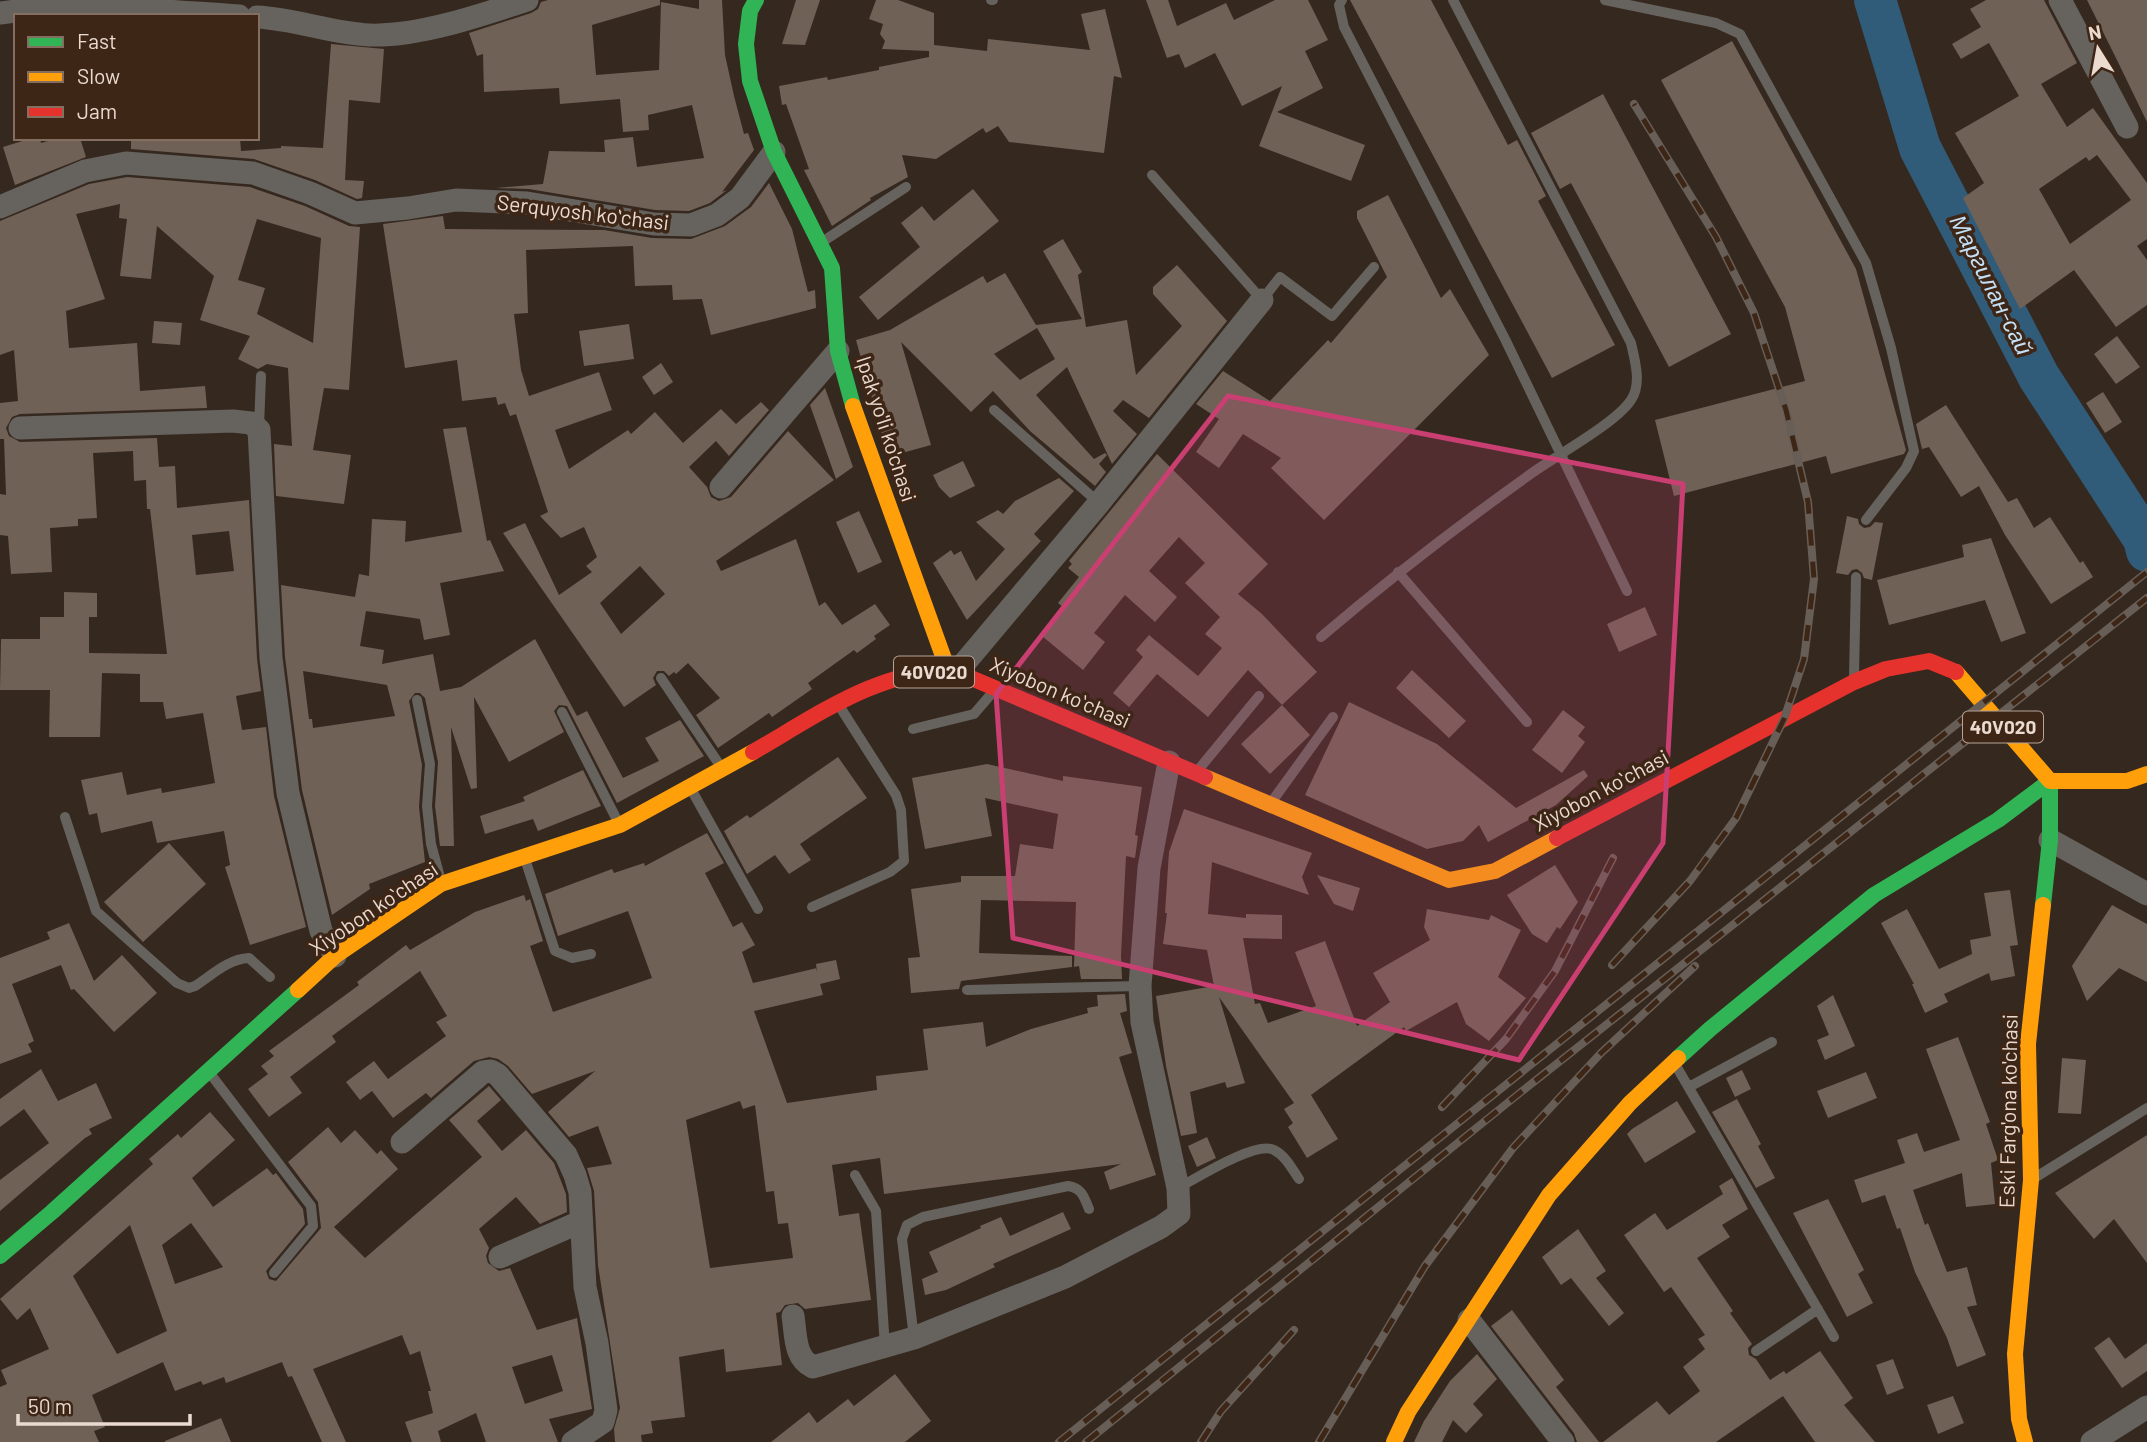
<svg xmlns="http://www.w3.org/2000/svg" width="2147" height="1442" viewBox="0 0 2147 1442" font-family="Barlow,sans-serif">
<rect width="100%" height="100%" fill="#35281f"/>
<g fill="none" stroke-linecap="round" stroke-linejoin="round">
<path stroke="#305c7a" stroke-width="42" d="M1875,0L1920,148L2039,377L2144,539L2147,551"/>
</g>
<path fill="#706157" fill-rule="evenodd" d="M548,0H660V5L592,25L596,75L659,70L661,2L699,9V0H722L725,55L734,96L744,134L748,133L754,150L722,192L727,190L710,203L689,211L655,210L529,189L496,188L543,184L549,151L605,152L604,140L633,137L637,167L704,158L692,105L648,115L649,130L623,132L620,99L560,104L559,88L484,92L483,54L477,56L469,33L531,13L538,9L541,2Z
M796,0H820L805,45L782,44Z
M876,0H898L934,13V45L987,51L988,39L1090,50L1081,14L1105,9L1122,78L1114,76L1104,153L1009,142L998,126L986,133L983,128L936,159L902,155L908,177L870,198L871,200L832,226L804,170L809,169L786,104L782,105L779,86L827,77L828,80L879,70V67L929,57V51L882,49L885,41L880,34L883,24L869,19Z
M1146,0H1168L1177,26L1226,3L1234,20L1275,0H1308L1328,40L1305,51L1323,88L1277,112L1365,145L1351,181L1259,146L1282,86L1242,106L1215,53L1185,68L1179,54L1167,58Z
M1350,0H1431L1508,145L1517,140L1546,196L1538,201L1615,345L1552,378Z
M1986,0H2044L2077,63L2041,84L2067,127L2093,108L2147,183V239L2137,246L2147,260V305L2116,327L2074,270L2020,309L1963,198L1984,183L1955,133L2019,96L1989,43L1961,59L1952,44L1981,27L1970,9ZM2097,155L2131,200L2070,244L2039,189L2086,157L2089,161Z
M2087,0H2147V122L2116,58Z
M1732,41L1856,269L1906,450L1904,454L1831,474L1826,456L1674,496L1655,420L1805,381L1785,307L1661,80Z
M331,44L384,49L380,103L349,100L345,180L364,181L362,198L357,199L315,180L254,159L131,149V138H240L241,151L281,148V146L323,148Z
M1603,94L1731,334L1669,367L1571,183L1560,189L1531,133Z
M32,138H40L41,143L58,138H80L86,157L15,185L3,147Z
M127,177L250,187L305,206L349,226L360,227L349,390L324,388L313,450L351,455L344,504L276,496L274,444L292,446L288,368L267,364L258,369L238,359L250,336L200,320L214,276L157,226L151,279L120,276L127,219L119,218L120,204L76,214L105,299L66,311L69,348L137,343L140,391L205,386L207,408L20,414L12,417L6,428L9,436L20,442L157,438L159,467L175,466L177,508L249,500L257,659L261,691L236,696L242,730L266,727L274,796L306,927L250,945L225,867L230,865L224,831L157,843L152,821L101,833L97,813L89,815L81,780L122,772L127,795L161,788L162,793L215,783L203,713L166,719L163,702H140V674L102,673L100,737H49L50,690H0L1,639H40V617H64V592L97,593V617H89V653L167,654L150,509H147L146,480L134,481L133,451L93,453L97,518L78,519V526L50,528L52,572L11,574L8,536L0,535V494L6,495L4,439H0V403L18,401L14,350L0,355V221L89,184ZM257,219L321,238L313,343L257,314L265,288L238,280ZM229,531L234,571L196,575L192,535Z
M769,183L792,229L808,292L815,290L816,308L711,335L702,299L673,300L672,285L635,286L633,246L526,250L528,313L514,314L521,370L529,396L599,372L612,410L555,430L569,469L628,430L631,434L655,412L683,443L721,409L736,424L761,402L769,410L729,456L716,441L689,467L707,487L711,497L719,501L731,497L788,431L834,480L716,561L721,571L796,539L819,606L825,602L842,625L875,604L890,625L874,636L876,639L857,653L854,650L808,683L812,689L772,717L769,713L718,748L696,715L720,698L688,663L676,674L674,672L669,676L664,671H657L653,678L656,685L624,707L503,533L525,523L559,595L592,572L586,566L597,557L584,527L561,538L540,516L548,512L516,414L510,416L505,403L498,405L496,397L462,401L457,360L405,368L383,224L443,216L445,229L604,230L652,238L691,239L725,226L751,207ZM640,566L665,594L621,634L600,603Z
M973,189L999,221L878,320L859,297L920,247L901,223L922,206L934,221Z
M1388,195L1441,298L1450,289L1489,355L1324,520L1271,468L1281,458L1243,434L1219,468L1196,452L1219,419L1196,404L1223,371L1270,401L1328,340L1331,343L1387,277L1357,218V211Z
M1063,239L1082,272L1078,275L1086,327L1127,320L1136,375L1182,326L1153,294V287L1177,265L1227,321L1149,418L1123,400L1113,411L1137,434L1112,464L1067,367L1036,395L1094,459L1105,453L1107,455L1099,464L1106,472L1095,486L1030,431L993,391L971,412L901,342L931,445L902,453L882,435L856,340L890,330L983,276L987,283L1005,273L1036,325L1082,319L1043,251ZM1037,328L1055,359L1020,380L994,354Z
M154,321L182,323L180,345L152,343Z
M629,324L634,359L584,366L579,331Z
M2117,336L2140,367L2116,384L2094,354Z
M661,363L673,382L654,395L642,377Z
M825,388L853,467L836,479L810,405Z
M2103,392L2122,422L2105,433L2086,403Z
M1946,405L2008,502L2017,498L2034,528L2050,517L2080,563L2083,561L2093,577L2051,604L2005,535L1979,486L1961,497L1929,447L1922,449L1916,424Z
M466,427L487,541L490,540L504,571L440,583L450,635L424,640L420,619L366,611L360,646L384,650L382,664L433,654L440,691L461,687L535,639L577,716L587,711L623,778L659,761L645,738L680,720L704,756L617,803L567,706L559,705L554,711L564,732L509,762L474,697L477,788L471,789L451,727L454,846H440L435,806L438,762L425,698L420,693H415L409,701L422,765L419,807L425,862L369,884L370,889L332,915L302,790L285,657L281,585L355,597L359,574L369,576L372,519L406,521L405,542L462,532L443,429ZM303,671L387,685L395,716L313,728L312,719H309Z
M1157,454L1268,564L1238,594L1262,614L1317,672L1282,705L1248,670L1208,717L1157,674L1129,707L1113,693L1143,657L1136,650L1149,635L1198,676L1222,648L1205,634L1220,617L1185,583L1205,563L1179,537L1149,571L1177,597L1155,622L1125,595L1094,633L1105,642L1083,670L1042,636L1065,609L1058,603L1079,577L1068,568L1072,564L1069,561Z
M963,461L975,486L950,498L939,487L933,475Z
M1059,478L1074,491L1034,534L1041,541L967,620L933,563L951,550L954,555L961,551L976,581L1005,549L976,522L998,510L1003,514L1015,501Z
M859,511L882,562L858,573L836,522Z
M1847,516L1858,519L1859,524L1864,528L1870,527L1875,522L1883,523L1872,580L1864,578L1862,573L1857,569L1852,570L1848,575L1836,573Z
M1991,538L2026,633L2001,642L1985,600L1889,625L1877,580L1964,557L1962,545Z
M1645,607L1657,635L1619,652L1607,624Z
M1412,670L1466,721L1449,738L1396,688Z
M1349,702L1437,744L1516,808L1584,770L1588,776L1556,805L1488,842L1479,825L1463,841L1427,849L1305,795Z
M1282,705L1310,735L1270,774L1241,744Z
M1563,710L1585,727L1578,736L1585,742L1562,773L1532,750Z
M838,757L867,798L800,844L811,860L789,874L775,855L747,874L724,831L747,815L750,818Z
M987,764L1063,781V776L1142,787L1135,835L1138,836L1135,858L1126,856L1121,955L1122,979H1081L1079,966L1074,967L1076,902L981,900L979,953L1072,956V967L961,981L959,989L911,993L908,958L920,957L911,889L961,882V876H1015L1020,844L1053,849L1058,814L985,798L992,836L925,849L912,778Z
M583,770L601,806L538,831L533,819L485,834L480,816L525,801L523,797Z
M1184,809L1312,853L1302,877L1309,895L1212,862L1208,914L1246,918V914L1282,915V939L1243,938L1255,1004L1260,1003L1268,1023L1316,1006L1295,952L1325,941L1357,1026L1390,1002L1373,973L1430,940L1424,927L1427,909L1489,920L1491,915L1521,930L1498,977L1526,998L1489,1041L1466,1024L1457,1002L1406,1031L1404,1027L1311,1095L1338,1139L1307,1158L1288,1127L1293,1123L1284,1109L1294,1103L1219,997L1245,1083L1227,1088L1225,1082L1190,1092L1197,1133L1181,1136L1166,1066L1156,996L1214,986L1207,950L1163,944L1167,913H1165L1169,852Z
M707,833L724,863L705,873L733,927L742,922L755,945L742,952L753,983L817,968V972L816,964L836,960L840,979L820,984L823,995L754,1011L787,1103L877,1090L876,1076L928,1070L923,1029L983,1022L986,1047L1031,1029L1088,1013L1087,1008L1098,1006L1097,995L1125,994L1127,1011L1120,1013L1132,1053L1119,1057L1156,1175L1110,1190L1104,1172L1121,1164L884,1194L880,1158L832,1165L839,1216L859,1213L871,1300L805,1309L798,1303L785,1305L780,1312L776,1313L782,1365L726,1372L724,1349L679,1357L685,1417L651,1421L653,1433L641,1435L642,1442H615L614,1429L620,1408L598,1265L594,1191L587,1168L612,1164L598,1126L569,1137L548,1112L595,1071L532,1094L508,1066L498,1059L489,1057L474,1061L431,1098L426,1093L393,1118L372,1091L360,1100L346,1082L374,1061L388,1079L446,1036L436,1022L447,1016L420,971L332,1036L336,1042L290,1077L302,1093L269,1117L248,1089L268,1074L261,1066L274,1056L269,1051L359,985L357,982L406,945L410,950L475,912L524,895L526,901L530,899L543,941L530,946L553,1012L652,978L628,911L558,936L545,894L612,869L614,873L644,863L645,866ZM740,1101L743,1109L755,1105L766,1192L774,1191L778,1224L788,1223L793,1258L710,1268L686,1120Z
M169,843L206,884L143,942L104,902Z
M1555,865L1578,902L1560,929L1557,927L1547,943L1532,934L1507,895Z
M1317,875L1360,888L1353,911L1334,904Z
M2010,890L2018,945L2010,946L2015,976L1991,981L1989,973L1944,994L1948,1002L1925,1013L1912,984H1914L1881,923L1907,909L1939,969L1972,954L1970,940L1991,936L1984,893Z
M2112,905L2147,924V982L2119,968L2087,1001L2072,966Z
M69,923L94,981L122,955L157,993L114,1032L74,989L71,990L61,965L12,984L34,1041L28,1044L32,1052L0,1064V958L50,939L47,932Z
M1833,995L1855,1046L1825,1060L1817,1040L1829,1035L1817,1006Z
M1958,1037L1990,1122L1986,1124L1998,1160L1991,1163L1995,1204L1966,1207L1962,1173L1913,1190L1925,1225L1928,1223L1947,1272L1967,1267L1977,1305L1967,1307L1986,1355L1957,1367L1947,1338L1915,1272L1900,1228L1897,1229L1885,1195L1862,1203L1854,1180L1905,1163L1897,1140L1917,1133L1924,1152L1960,1140L1926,1049Z
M2062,1058L2086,1060L2081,1114L2058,1113Z
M41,1069L58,1101L96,1083L112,1118L89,1129L92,1134L85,1138L0,1211V1180L49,1143L24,1109L0,1127V1099Z
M1742,1070L1751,1089L1735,1097L1726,1078Z
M1866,1072L1877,1098L1828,1118L1817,1091Z
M489,1086L501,1100L477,1121L502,1151L526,1130L554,1163L566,1194L567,1212L540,1224L516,1197L479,1229L489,1248L486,1256L488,1263L499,1271L510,1268L537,1330L577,1318L592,1409L549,1419L558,1442H486L476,1413L438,1431L441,1442H412L405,1422L433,1413L428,1391H431L420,1351L410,1355L402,1335L313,1369L346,1442H322L292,1376L288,1377L282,1362L226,1383L224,1377L203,1385L201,1381L175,1391L163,1362L92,1395L105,1427L94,1431L99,1442H0V1387L7,1384L1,1370L49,1349L30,1308L17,1320L0,1299L153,1164L149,1159L178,1134L181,1138L210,1112L235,1140L192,1178L213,1207L267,1168L273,1175L276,1173L303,1209L305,1224L266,1271L269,1279L276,1281L321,1228L318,1202L288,1162L328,1127L341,1143L355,1130L377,1154L381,1150L398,1169L334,1227L365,1258L482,1157L449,1120ZM191,1223L223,1267L175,1284L162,1245ZM130,1225L167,1331L117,1354L73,1276ZM552,1355L563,1391L525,1404L512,1367Z
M1737,1099L1761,1144L1758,1146L1775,1178L1756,1188L1712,1112Z
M1677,1101L1696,1132L1645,1163L1627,1134L1632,1129Z
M2147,1135V1263L2114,1219L2094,1239L2055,1193Z
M1207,1137L1216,1158L1197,1167L1188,1146Z
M1732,1178L1748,1209L1722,1225L1730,1237L1697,1258L1733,1311L1730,1313L1752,1344L1748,1348L1749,1355L1756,1359L1770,1380L1784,1371L1786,1374L1820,1351L1853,1398L1844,1405L1875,1442H1815L1783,1396L1716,1442H1603L1657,1401L1669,1415L1700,1391L1683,1367L1705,1349L1698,1339L1705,1335L1671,1287L1664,1292L1624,1235L1655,1213L1667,1230L1723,1194L1719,1186Z
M1828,1199L1864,1270L1858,1274L1873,1303L1847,1317L1793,1213Z
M1063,1212L1071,1229L993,1264L995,1267L946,1290L925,1295L922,1279L938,1272L929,1252L981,1228L980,1226L1001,1217L1010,1236Z
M1578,1229L1606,1271L1596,1278L1624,1313L1609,1326L1571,1278L1561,1285L1542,1257Z
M1512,1310L1564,1380L1556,1387L1599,1442H1577L1574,1433L1491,1326Z
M2109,1337L2125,1359L2147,1343V1371L2122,1388L2094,1348Z
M1477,1354L1497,1379L1473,1404L1483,1415L1466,1433L1453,1420L1442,1442H1414L1424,1421L1450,1381Z
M1893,1359L1904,1388L1887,1395L1876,1365Z
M895,1374L931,1421L905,1442H771L809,1412L817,1423L848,1399L854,1406Z
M1953,1396L1964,1423L1938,1434L1927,1405Z
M221,1418L231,1442H165V1441Z"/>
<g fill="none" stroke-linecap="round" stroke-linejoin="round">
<path stroke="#66625d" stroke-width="10" d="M991,0H993
M1342,0L1339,5L1344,27L1505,339L1627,591
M1605,0L1716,23L1740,34L1866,263L1891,348L1914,451L1906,468L1866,520
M1152,175L1262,300L1280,277L1332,316L1374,267
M822,242L906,187
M994,410L1099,503
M259,427L261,376
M1398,572L1527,722
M1321,637C1389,579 1459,525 1532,473C1557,455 1616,423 1631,400C1642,384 1635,361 1631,343L1453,0
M1854,676L1856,577
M661,678L719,764
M417,700L430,764L427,806L431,844L441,881
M562,712L617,820
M913,729L974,714L992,693
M1199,769L1259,696
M691,789L758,909
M1273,800L1333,717
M65,817L96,911L177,983L189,988L195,986C212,975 228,959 249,958L270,977
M525,859L555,951L572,958L591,954
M812,907L890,872L904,861L901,810L896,795L840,707
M967,990L1140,986
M1675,1064L1834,1337
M212,1076L311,1206L313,1226L274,1273
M1689,1087L1772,1042
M855,1175L876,1211L885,1347
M2036,1177L2147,1108
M1178,1188C1197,1178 1257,1140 1274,1150C1286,1156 1292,1169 1299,1179
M914,1338L902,1239L907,1225L923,1217L1068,1186C1082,1188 1084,1197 1089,1209
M1756,1351L1818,1309"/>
<path stroke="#66625d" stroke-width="23" d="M2060,0L2127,127
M0,13C79,2 160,11 239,16
M257,17C295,19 331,33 369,35C417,37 482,15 527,0
M0,207L85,171L126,163L253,173L310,193L355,213L408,208L456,200L527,203L654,224L691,225L717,215L740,198L774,152
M20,428L233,421L251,423L259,430L271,658L288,793L321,931L335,956
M721,487L838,351
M957,672L1099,503L1262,300
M2050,840L2147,894
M402,1142L483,1072L491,1071L498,1075L566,1155L575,1175L580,1192L585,1287L597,1343L606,1410L603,1422L573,1442
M500,1257L580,1222
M793,1316C796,1335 794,1358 813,1367L914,1338L1065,1277L1161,1227L1179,1214L1178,1188L1142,1022L1140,986L1149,868L1169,762
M1469,1320L1563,1442
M2092,1442L2147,1407"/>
<path stroke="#30b455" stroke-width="16" d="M756,0L750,11L746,44L750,81L774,152L832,268L838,351L853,406
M2043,905L2050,840V781
M1678,1058L1710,1029L1874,895L1998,820L2050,781
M0,1256L52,1212L298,990"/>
<path stroke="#ff9f0a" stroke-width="16" d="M853,406L948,670
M1956,672L2050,781H2127L2147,774
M1205,777L1449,880L1495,871L1557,838
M298,990L335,956L441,884L620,825L753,752
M1394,1442L1408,1412L1549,1195L1630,1103L1678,1058
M2025,1442L2019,1419L2015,1354L2031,1180L2028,1044L2043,905"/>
<path stroke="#e5322d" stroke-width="16" d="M753,752C813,718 885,665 957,672L1205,777
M1557,838L1854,682L1886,669L1929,661L1956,672"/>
<defs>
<path id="rail" d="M1612,965L1690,881L1736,818L1784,719L1804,659L1814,579L1808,502L1786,410L1754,313L1716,237L1634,104
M1442,1107L1506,1039L1555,971L1613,858
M1059,1442L2147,572
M1086,1442L1521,1092L2147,598
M1201,1442L1221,1411L1294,1330
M1319,1442L1425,1266L1513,1148L1601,1053L1695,966"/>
</defs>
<use href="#rail" stroke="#675e57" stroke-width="8"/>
<use href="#rail" stroke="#3e2616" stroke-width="5" stroke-dasharray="16" stroke-linecap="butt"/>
</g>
<path fill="#ca3f72" fill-opacity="0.2" stroke="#ca3f72" stroke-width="5" stroke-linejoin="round" d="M1228,396L1683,484L1663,843L1519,1060L1013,938L996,694Z"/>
<g text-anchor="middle" stroke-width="7" stroke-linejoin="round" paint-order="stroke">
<g fill="#3e2616" stroke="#b6a498" stroke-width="2">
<rect x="894" y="656.5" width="80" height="31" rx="5"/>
<rect x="1963" y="711.5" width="80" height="31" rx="5"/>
</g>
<g font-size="19" font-weight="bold" fill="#eadad0">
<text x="934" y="679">40V020</text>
<text x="2003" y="734">40V020</text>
</g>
<g font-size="21" fill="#eadad0" stroke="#3e2616">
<text transform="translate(583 213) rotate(7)" y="7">Serquyosh koʻchasi</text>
<text transform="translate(886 429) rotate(72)" y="7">Ipak yo'li ko'chasi</text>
<text transform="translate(1060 693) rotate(23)" y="7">Xiyobon koʻchasi</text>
<text transform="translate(1601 791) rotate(-28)" y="7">Xiyobon koʻchasi</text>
<text transform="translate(374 909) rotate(-34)" y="7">Xiyobon koʻchasi</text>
<text transform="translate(2009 1111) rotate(-89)" y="7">Eski Farg'ona ko'chasi</text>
</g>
<g font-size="23" font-style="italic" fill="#c4e0f6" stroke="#3e2616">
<text transform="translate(1991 285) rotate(63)" y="8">Маргилан-сай</text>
</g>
</g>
<rect x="14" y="14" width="245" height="126" fill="#3e2616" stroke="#836e60" stroke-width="2"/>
<rect x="28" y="37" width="35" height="10" fill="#30b455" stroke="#836e60" stroke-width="2"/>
<text x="77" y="49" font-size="21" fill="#eadad0">Fast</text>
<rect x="28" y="72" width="35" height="10" fill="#ff9f0a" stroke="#836e60" stroke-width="2"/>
<text x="77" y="84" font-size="21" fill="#eadad0">Slow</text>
<rect x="28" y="107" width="35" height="10" fill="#e5322d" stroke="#836e60" stroke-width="2"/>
<text x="77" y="119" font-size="21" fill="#eadad0">Jam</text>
<g transform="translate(2098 49) rotate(349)" stroke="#3e2616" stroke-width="5" paint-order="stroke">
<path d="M0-5L12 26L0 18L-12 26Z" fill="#eadad0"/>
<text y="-10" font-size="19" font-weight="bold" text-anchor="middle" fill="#eadad0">N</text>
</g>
<path d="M18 1414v10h172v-10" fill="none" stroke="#eadad0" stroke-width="3.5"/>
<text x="28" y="1414" font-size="21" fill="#eadad0" stroke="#3e2616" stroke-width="5" paint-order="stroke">50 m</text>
</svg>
